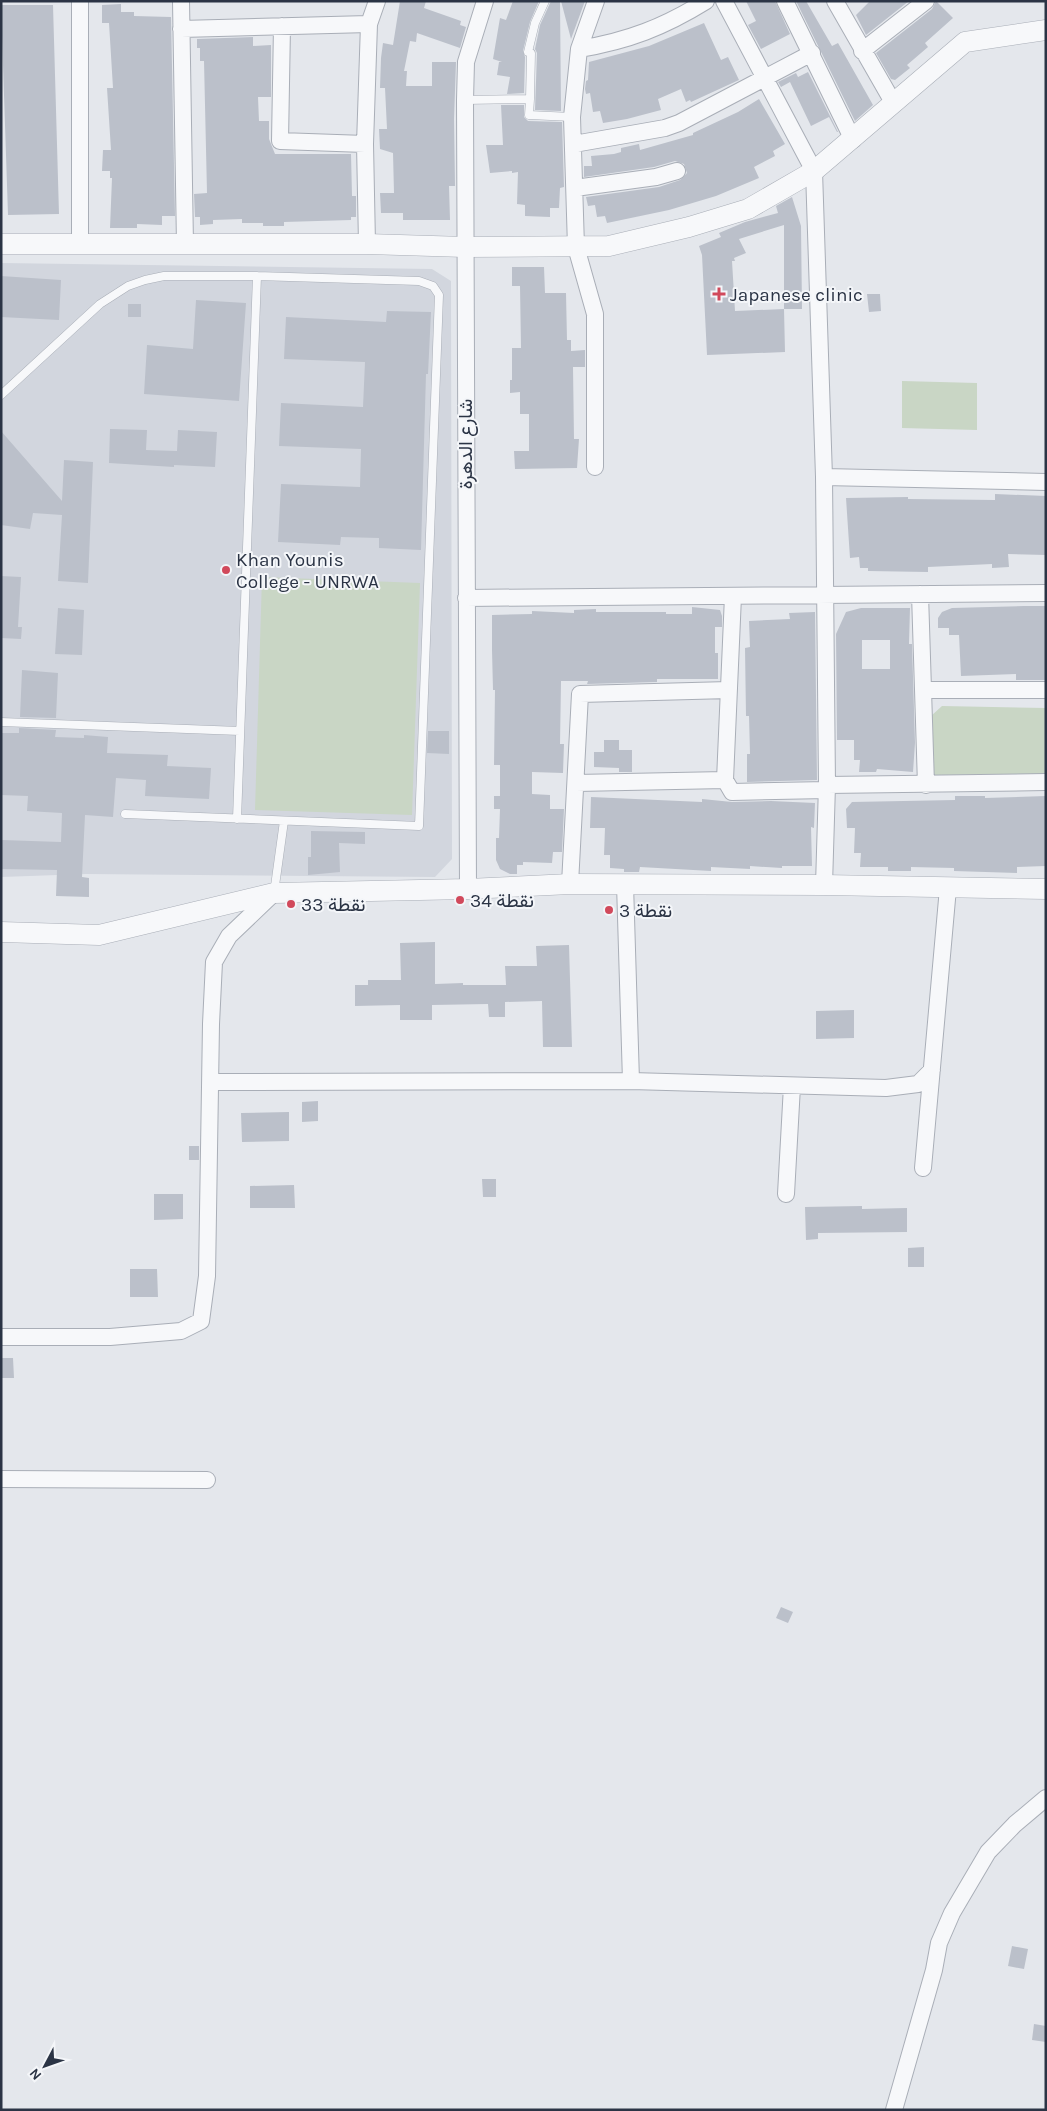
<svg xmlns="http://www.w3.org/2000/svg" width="1047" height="2111" viewBox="0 0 1047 2111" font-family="Karla,Vazirmatn,sans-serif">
<rect width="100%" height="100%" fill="#e4e7ec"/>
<path fill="#d2d6de" d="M1,263L432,269L451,281L452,859L435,877L86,874L1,877Z"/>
<path fill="#c9d6c5" d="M902,381L977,383V430L902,428Z
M262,577L420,583L412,815L255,810Z
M942,706L1046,708V774L934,775L931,716Z"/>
<path fill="#bbc0ca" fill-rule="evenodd" d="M400,1H426L424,8L461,21L460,25L466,27L460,48L417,33L416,42L410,41L404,71H407L406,86H432V62H456L454,119L455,186H449L450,220H403V213H381L380,193H394L393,153L380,149L379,129H387L385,88H380L381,58L383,43L393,45Z
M513,1H539L530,22L523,51L525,57L524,93L507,94L510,77L497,75L499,62H502L493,59L500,18L506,20Z
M551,1H560L561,111L535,110L537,53L535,49L540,25Z
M561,1H585L571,39Z
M746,1H775L790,34L761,49L748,25L756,21Z
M796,1H806L832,46L838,43L873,105L855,121Z
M870,1H909L866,35L856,15Z
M936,1L953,18L925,43L928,47L907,65L910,68L895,80L891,79L876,53L932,9Z
M121,4V12H134V16L171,17L175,216H162V225L137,224V228H110L112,178H110V171H102L103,150H111L107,88H113L109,23H102V5Z
M1,5H53L59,214L8,215Z
M704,23L721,60L728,57L739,80L691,102L690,100L686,102L681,89L658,99L661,110L627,119L603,123L600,111L593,112L590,93L586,94L585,89L586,81L588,80L589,62L649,46Z
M253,37V46L271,45V97H258L259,121H269V139L275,154H351L352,196H356V217H351V220L284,222V226H263V223H242V219L213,220V224L200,225V217H195L194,194L207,193L204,61H200V48H197V39Z
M808,72L838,132H837L829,117L811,126L790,82L781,87L778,82L796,73L798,77Z
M759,99L785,144L773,151L775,156L754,167L759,178L716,196L669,210L607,223L605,216L597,217L595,205L588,206L586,197L659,187L680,180L687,173L684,164L675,161L654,167L584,177V166H592L591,156L614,154L621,152V148L639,144L640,150L693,135V133L738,112Z
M501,105H524V117L528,121L562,122L564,187L560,188L559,208H550V217L525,216V205L517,204L518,172L512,173V171L490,173L486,145H503Z
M792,197L801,226L802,309H784V225L739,239L746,253L734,258L735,261H732L735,311L784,309L785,352L707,355L702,255L699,246L721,237L719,233L745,222L778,213L776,206Z
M512,267H544L545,293H566L567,340H571V351L585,350V367H573L574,439H579L577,468L515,469L514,451H529V414H520V392L510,393V380H512V348H521L520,286H512Z
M1,276L61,280L59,320L1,317Z
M867,294H880L881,311L869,312Z
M196,300L246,303L239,401L144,394L147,345L193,349Z
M128,304H141V317H128Z
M387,311L431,312L428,374H426L421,550L379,548V538L341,537L340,545L278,542L281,484L360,487L361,449L279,446L281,403L363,407L365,362L284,359L286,317L386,322Z
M110,429L147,430L146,450L177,451L178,430L217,432L215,467L174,465V467L109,463Z
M1,431L62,501L64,460L93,462L88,583L58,581L62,515L33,513L30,529L1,525Z
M995,494L1046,496V555L1008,554L1009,567L992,568V564L928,567V572L868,571V568H860L859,557L850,558L846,498L908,497V499L995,500Z
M1,576L21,577L18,627H22L21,639L1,638Z
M1024,606H1045L1046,680H1016V674L961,676L959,635H949V628H938V618L942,612L952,608Z
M692,607L720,610L722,616V627H715V653H718V679H657V682L587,684L588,681H561L560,744H564L563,773L532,772V794L550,795V809H564L562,852H553L552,863L523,862V865H517V874H510L500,869L496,860V838H499L500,809H494V796H500V765H494L495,690H493L492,650V615L532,614V611L574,613V610L596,609V612H666V614H692Z
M58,608L84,610L82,655L55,654Z
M861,608H910L909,644H912L915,743L913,772L877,769L876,772H859L860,760H854V740H837L836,634L846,612ZM862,640H890V669H862Z
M815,612L817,780L747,782V754H750L749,716H746L745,648L750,647L749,621L790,619L789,613Z
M22,670L58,673L56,718L20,717Z
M19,728L56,730L55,737L84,738V735L108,737L107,753L168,755L167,766L211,768L209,799L145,796L146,780L116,778L113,817L85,815L82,877L89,878V897L56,896L57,870L1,869L2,840L61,842L62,813L27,811L28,796L1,795V733H19Z
M428,731H449V754L427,753Z
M604,740H619V750H632V772H619V768L594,767V752H604Z
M955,796H985V798L1046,796V866L1017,867V873L954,871V868L911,867V871H888V867H860L861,853H854L855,828H847L846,809L852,802L955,800Z
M591,797L702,802V799L732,802L771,801L815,803L814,828L811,827L812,866H782V868L750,866V869L711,867V871L640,867L639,872H624V869L610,868V855H604L605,828H590Z
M311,831L365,832V844L339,843L340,872L308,875V857H311Z
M435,942V984L463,983V985H506L505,966H537L536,946L569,945L572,1047H543L542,1001L505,1002V1017H489L488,1004L432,1005V1020H400V1005L355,1006V985H368V980H401L400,943Z
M854,1010V1038L816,1039V1011Z
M318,1101V1121L302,1122V1102Z
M289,1112V1141L242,1142L241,1113Z
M189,1146H199V1160H189Z
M482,1179H496V1197H483Z
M294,1185L295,1208H250V1186Z
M154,1194H183V1219L154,1220Z
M862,1206V1209L907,1208V1232L818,1233V1239L806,1240L805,1207Z
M924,1247V1267H908V1248Z
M130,1269H157L158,1297H130Z
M1,1358H13L14,1378H1Z
M781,1607L793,1612L788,1623L776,1618Z
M1012,1946L1028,1949L1024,1969L1008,1966Z
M1034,2024L1046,2026V2042L1032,2040Z"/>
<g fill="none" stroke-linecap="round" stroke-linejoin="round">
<defs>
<path id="service" d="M530,99L531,53L528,52L535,23L545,1
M465,100L530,99L529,115L572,117
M1,395L100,304L128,286L145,280L164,276H257L419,281L433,286L439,295L419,826L125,814
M1,722L240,731
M237,819L257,276
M274,893L284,821"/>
<path id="minor" d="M181,1L185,245
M724,1L814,171L824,477
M785,1L853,140
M835,1L894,104
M282,26L280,141L365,144
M181,29L369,24
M579,49C628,41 664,27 706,1
M862,51L926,1
M574,144L665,128L679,123L812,53
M575,188L656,177L677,171
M80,244V1
M367,244L365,144L369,24L377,1
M595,467V314L576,247L572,117L579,49L596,1
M920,594L926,785
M466,598L1046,593
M923,690H1046
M725,780L732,792L827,790
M576,783L725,780L733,596
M827,785L1046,782
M570,884L580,694L729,690
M625,884L631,1081L886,1088L918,1084L932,1070
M824,885L827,785L824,477L1046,482
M468,889L465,100L466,62L485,1
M210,1082L631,1081
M923,1168L948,888
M786,1194L792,1086
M1,1337H110L181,1331L201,1321L207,1276L211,1024L214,962L229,936L274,893
M1,1479L207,1480
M894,2110L934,1970L939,1943L952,1913L988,1852L1015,1824L1046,1798"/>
<path id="tertiary" d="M1,244H367L465,247L609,246L689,227L748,209L814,171L965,42L1046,30
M1,932L99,935L274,893L468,889L570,884L824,885L1046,889"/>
</defs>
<use href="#service" stroke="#a9aeb7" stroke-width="9"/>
<use href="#minor" stroke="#a9aeb7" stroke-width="18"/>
<use href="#tertiary" stroke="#a9aeb7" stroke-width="21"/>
<use href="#service" stroke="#f7f8fa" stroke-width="8"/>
<use href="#minor" stroke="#f7f8fa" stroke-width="16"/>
<use href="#tertiary" stroke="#f7f8fa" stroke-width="20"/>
</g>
<g fill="#d1495b" stroke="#f4f6f9" stroke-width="2">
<path d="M716.5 286.5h5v5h5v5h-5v5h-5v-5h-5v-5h5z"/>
<circle cx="226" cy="570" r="5"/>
<circle cx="460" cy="900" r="5"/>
<circle cx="291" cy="904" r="5"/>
<circle cx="609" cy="910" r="5"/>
</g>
<g text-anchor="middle" stroke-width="4" stroke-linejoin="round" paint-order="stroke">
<g font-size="19" fill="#2b3445" stroke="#f4f6f9" text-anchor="start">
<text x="730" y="301">Japanese clinic</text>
<text x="236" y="566">Khan Younis<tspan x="236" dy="22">College - UNRWA</tspan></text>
<text x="470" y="907">نقطة 34</text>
<text x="301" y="911">نقطة 33</text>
<text x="619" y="917">نقطة 3</text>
</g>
<g font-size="19" fill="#2b3445" stroke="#f4f6f9">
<text transform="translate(465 444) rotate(-90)" y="7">شارع الدهرة</text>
</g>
</g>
<rect width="1047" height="2111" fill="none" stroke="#2b3445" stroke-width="5"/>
<g transform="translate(45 2066) rotate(229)" stroke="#f4f6f9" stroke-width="4" paint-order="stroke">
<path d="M0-4L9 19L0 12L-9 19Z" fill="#2b3445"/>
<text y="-8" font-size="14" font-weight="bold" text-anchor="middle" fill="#2b3445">N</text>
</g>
</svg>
